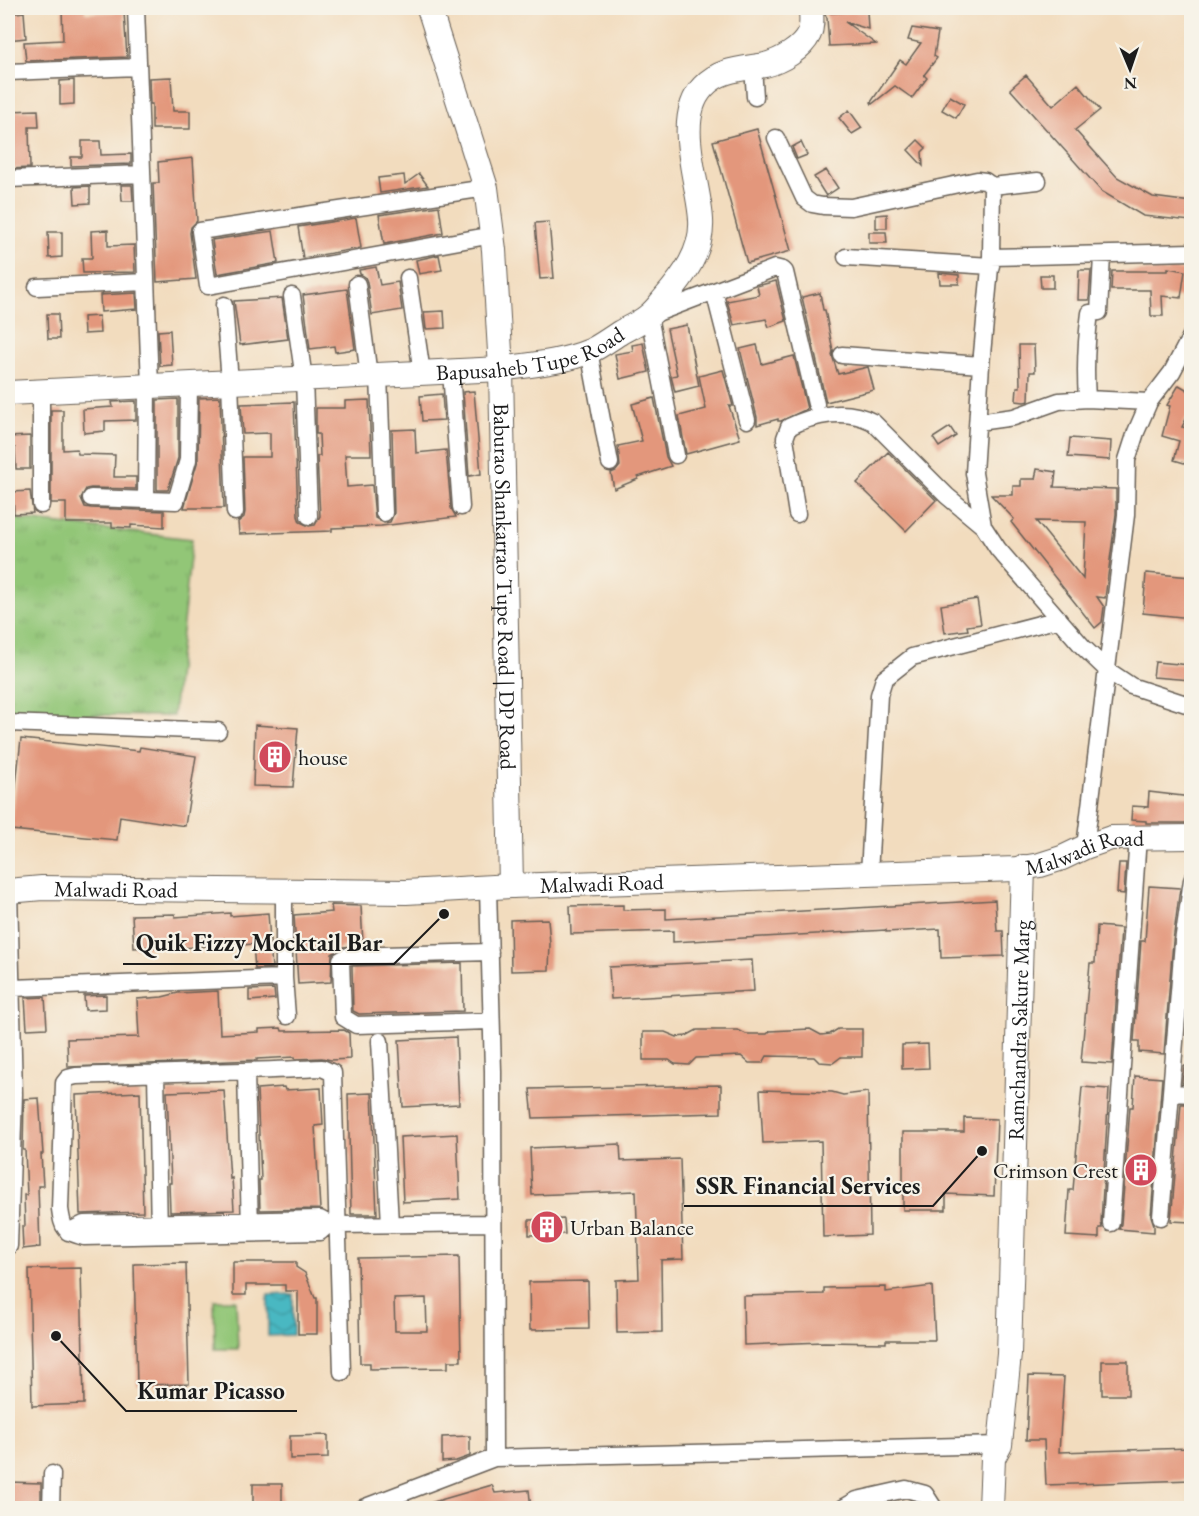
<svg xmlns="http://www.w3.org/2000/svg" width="1199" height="1516" viewBox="0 0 1199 1516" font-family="'EB Garamond',serif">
<defs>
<pattern id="grass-tufts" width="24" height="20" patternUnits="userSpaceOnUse" patternTransform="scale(1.5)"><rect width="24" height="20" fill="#92c677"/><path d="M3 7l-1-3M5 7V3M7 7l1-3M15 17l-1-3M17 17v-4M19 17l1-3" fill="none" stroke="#7daa66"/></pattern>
<pattern id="water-waves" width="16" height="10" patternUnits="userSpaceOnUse" patternTransform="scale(1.5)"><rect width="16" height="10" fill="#4ab8c2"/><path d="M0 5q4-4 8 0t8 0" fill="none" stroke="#3d959d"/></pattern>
</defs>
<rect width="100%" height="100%" fill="#f7f3e8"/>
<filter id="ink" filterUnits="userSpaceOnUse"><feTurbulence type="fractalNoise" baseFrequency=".0167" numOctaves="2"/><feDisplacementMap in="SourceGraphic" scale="12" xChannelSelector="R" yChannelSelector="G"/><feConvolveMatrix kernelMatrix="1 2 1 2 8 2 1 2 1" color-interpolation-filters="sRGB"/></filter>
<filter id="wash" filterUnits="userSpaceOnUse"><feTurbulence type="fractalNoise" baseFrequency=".008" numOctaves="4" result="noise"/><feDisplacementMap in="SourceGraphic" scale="24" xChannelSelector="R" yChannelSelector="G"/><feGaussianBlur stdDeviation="1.35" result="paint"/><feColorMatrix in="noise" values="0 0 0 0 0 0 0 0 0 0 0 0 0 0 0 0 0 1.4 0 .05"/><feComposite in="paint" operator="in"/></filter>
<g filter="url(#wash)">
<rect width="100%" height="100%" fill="#f2dcbe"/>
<path fill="url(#grass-tufts)" stroke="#57714a" stroke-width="1.5" d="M8,518L192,539L173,716L8,714Z"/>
<path fill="#92c677" stroke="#57714a" stroke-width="1.5" d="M214,1300H236L238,1349H215Z"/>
<path fill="url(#water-waves)" stroke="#336a6f" stroke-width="1.5" d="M293,1294V1335L268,1336V1295Z"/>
<g id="blocks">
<path fill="#e3977b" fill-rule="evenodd" d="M85,8V13L124,12L127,57L26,61L24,42L63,40L62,9Z
M827,10L831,13L867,11L868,29L845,22L876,44L829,46L827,18L825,14Z
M24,12L26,38L8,40V14Z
M912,28L938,32L934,56L937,58L924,75L927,78L912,98L895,86L872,104L871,102L900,60L906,64L921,43L908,40Z
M1026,75L1053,106L1078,84L1100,110L1075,130L1117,177L1153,197L1191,202V221L1143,216L1101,191L1010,89Z
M171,77L173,111H190V129H152V104H150L149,78Z
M74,80V104L60,105V81Z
M950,96L964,104L956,118L942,110Z
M38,110L39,127H29L30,168L8,169V111Z
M849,110L862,128L852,134L839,118Z
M757,129L791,251L747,263L713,141Z
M918,140L926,148L922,152L923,166L908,150Z
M82,141H100L101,155L131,154V164L71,166V157H82Z
M801,142L807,155L797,159L792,147Z
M193,158L197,221L191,227L190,233L196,279L157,282L153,183H159L158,162Z
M826,170L838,188L826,196L814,177Z
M419,174L428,186L380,193L378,178L404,175L405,184Z
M121,185H132L133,201H122Z
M90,186V203L75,204L74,187Z
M439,206L443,233L384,244L379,215Z
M887,214V228H876V215Z
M356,218L361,248L303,258L298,227Z
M549,222L554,278L540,279L535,223Z
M108,230V246L134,245L135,272L83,273L82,258H92L91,231Z
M273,231L278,263L217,274L212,240Z
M48,232H62V257L49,258Z
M869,232H886L887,243H869Z
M439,255L442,270L419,274L416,260Z
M376,267L380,285L398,282L402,310L372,315L367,282L365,277L360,274L359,270Z
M1168,268L1185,271L1181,298L1162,296L1163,316H1151L1150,290H1111L1112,271H1168Z
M1079,270H1091L1089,300H1078Z
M939,273L959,275V284H940Z
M1040,275H1053V288H1041Z
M776,281L786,321L769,327L766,319L734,325L727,301L759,295L757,286Z
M347,289L355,349L335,352L334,346L310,349L303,295Z
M136,293L137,309L101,312L100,295Z
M820,293L823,310H825L833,351L832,355L838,374L868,367L874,390L826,402L802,297Z
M282,298L288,339L240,345L234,301Z
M444,311L445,328L426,329L424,312Z
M47,314H58L59,339H48Z
M99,316L100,333L84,334L83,317Z
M687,325L699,386L675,392L671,376L677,375L667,329Z
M170,330L172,365L160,366L158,331Z
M643,343L649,372L620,379L615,354L633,351L632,345Z
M757,345L762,364L794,356L807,409L781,421H778V419L757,425V417L740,349Z
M1019,345H1034L1035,372H1030L1029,401L1024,402L1016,401L1017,387H1020Z
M723,370L733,406H729L740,439L686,454L679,416L706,409L699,376Z
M1179,385L1191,392V409L1182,427L1191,429V465L1174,460L1179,441L1162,436L1170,406L1167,405Z
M474,391L481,474L469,476L463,392Z
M442,394L444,420L422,421L420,396Z
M220,397L224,508H184L198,460L199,398Z
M654,398L666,457L671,466L638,477V479L614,489L611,473L616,471L620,466L618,446L642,441L632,404Z
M178,399V458L168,490H157V400Z
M369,400L371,455H345L347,487L372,485L375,518L384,523L390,522L394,513L392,430L415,429L416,453L446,450L451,508L456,517L381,526L332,528V531L239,534L238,522L244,517L245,512L243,457H270V433L243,434L241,404L294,402L298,516L300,522L309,526L315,525L320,516L317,456H320L319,434H316V408H345V401Z
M136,401V420L105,421V431L84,433L83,409L113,407L112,402Z
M51,410H63V450L77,449L78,454L115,455L114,477H136V489L91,488L86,489L81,498L85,507L91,508L164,511V527L131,525V528L112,527V523H66V503H51Z
M950,427L956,436L939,447L933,438Z
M30,436V469H16L15,448H8V437Z
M1070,438L1111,441L1110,460L1068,457Z
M888,452L936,500L906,531L857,483Z
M1037,469L1056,472L1054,487L1116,489V514L1105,598L1097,597L1104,607L1102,622L1095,628L1011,522L1014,519L991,495H1013V486H1021V479H1035ZM1036,521L1086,522L1083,579Z
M30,491L33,513L14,514L13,492Z
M1146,573L1191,577V618L1143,613Z
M977,599L981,624L967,626L968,630L945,633L941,605Z
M1155,662L1191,665V680L1153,677Z
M255,725L298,728L293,787L253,786Z
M21,739L139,751L140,747L196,756L185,826L120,816L117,840L11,830Z
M1149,792L1191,797L1190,823H1146V821L1131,820L1132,806L1148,807Z
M1119,863H1126L1124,894L1117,893Z
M1149,886L1180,888L1173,941L1164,1054L1139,1052V1041H1134L1141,941H1145Z
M995,900L997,931H1003L1004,956L941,958L940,929L886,932V930L673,942V931L571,934L570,906L623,905V910L666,909V919Z
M331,905L361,906L363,945L343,947L332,954L331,982L298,984L294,915L332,912Z
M230,913V916L268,913L272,968L255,969L253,944L209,948V946L182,948V945L134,948L132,915L175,914V917Z
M548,919L550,944L549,970L511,971L510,920Z
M1097,926L1121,928L1112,1064L1081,1062L1090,963H1095Z
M752,960L754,991L611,999L609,967Z
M462,963L463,1011L359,1014L353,1011L352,966Z
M274,989L275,999L249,1001V990Z
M218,991L220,1034L259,1032V1029L281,1028L282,1031L344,1030L349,1033L350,1059L331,1060L322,1058L295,1059V1057L257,1059V1060L68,1067L67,1039L139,1037L137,999L162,997L178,993Z
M106,995V1009L85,1010L84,996Z
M45,997L47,1028L27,1029L25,998Z
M810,1029L821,1035L830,1034L838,1029H862V1057H841L833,1063L819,1062L814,1057L767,1056L763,1063H749L741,1056L696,1058L689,1065L675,1064L669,1060H643V1032H665L677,1037L686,1036L697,1030H738L746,1034H767L770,1031Z
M456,1037L459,1104L403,1107L399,1040Z
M928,1044L929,1068L902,1069V1045Z
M1184,1066L1191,1067V1083H1182Z
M1135,1076L1162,1078L1151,1216L1154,1225V1232L1119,1229L1121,1224L1130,1107H1133Z
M721,1085V1113L533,1118L530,1089Z
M284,1087L285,1090L321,1088L323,1125L315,1126L320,1209L260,1210L259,1180H261L257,1089Z
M1082,1087L1109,1089L1101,1222L1102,1228H1099V1238L1066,1236L1069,1190H1073Z
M224,1090L230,1179L232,1178L234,1210L170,1212L169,1183H171L167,1092Z
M760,1090L832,1092L843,1095L868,1092L870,1235L823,1237L821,1141L763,1143Z
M140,1092L143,1212L80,1214L76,1095Z
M372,1093L377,1214H351L348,1094Z
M39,1098L43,1154H41L43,1186H38L40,1247L23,1249L22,1226H25L24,1195H27L25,1150H23L24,1099Z
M1181,1104H1191V1222L1171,1221Z
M964,1118L997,1119L994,1196L946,1194V1210H903V1132H964Z
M457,1134L460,1199L403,1202L400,1137Z
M620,1144L621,1161L680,1159L683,1259L661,1260L662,1332L617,1333L616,1280L639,1279L636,1191L532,1195L530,1148Z
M564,1219L565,1234L529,1235V1220Z
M459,1256L461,1361H448V1368L370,1369V1363H360L358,1258ZM426,1298L427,1331H395L394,1299Z
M233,1262H296V1267L305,1273L315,1298H317V1334H298V1291H285V1285H246V1295H233Z
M186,1263L189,1384L137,1385L134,1264Z
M81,1268L84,1404L32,1406L29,1269Z
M588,1281L589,1329L530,1330L529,1282Z
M932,1286L935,1340H886V1343L824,1342L744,1345L743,1296L824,1294V1288L886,1287V1292Z
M1102,1361H1128V1395H1102Z
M1029,1376L1064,1377L1059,1452L1191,1448V1480L1046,1485L1044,1440H1026Z
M328,1435V1458L290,1459V1436Z
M470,1436V1456L456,1461L442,1462V1437Z
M8,1482L41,1483V1507L8,1506Z
M253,1484H282V1509H253Z
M492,1485L495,1493L529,1490L531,1509H423V1505Z
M910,1501L918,1503L922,1509H897Z"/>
</g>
</g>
<g filter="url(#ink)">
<use href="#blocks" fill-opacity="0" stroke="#675f55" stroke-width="1.5"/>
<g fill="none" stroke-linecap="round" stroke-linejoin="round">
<defs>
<path id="street" d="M136,8L150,386
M753,66L755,97
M8,72L138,67
M776,138L804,198L812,204L823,206L851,207L977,180L985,181L992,186L991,257L981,365L974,473L983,526L998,549L1083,647L1107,670L1131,686L1192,706
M8,179L142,174
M992,186L1038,181
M486,188L200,231L208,286L493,235
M846,257L991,266
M991,257L1192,252
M408,278L422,373
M357,284L369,376
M37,287L146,282
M714,291L747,420
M292,296L304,379L309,516
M224,305L230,382L235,512
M589,351L610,463
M842,355L981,365
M451,372L461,507
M379,375L384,513
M41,391V505
M1087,399C1085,370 1086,342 1090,313L1099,312L1102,256
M978,422L1014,417L1059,401L1087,399L1149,402
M676,455L649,316L775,268L783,270L785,272L816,404
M91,498L176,501L188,460L189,384
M146,500L147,386
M797,514L785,438L789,427C815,414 847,408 873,422L947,496L983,526
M8,723L218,731
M1085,847L1126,515L1127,460L1136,432L1149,402L1172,372L1192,334
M869,874L879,695L884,679L912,657L1059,619
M488,889L493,1071L494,1458
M284,890V978L287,1016
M9,891L14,1094L9,1246
M490,952L348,956L341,960L343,1017L356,1025L491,1021
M12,988L284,978
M380,1041L390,1224
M246,1072L250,1229
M156,1073L159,1234
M1171,1093L1192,1094
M1161,1217L1183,942L1192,880
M1111,1223L1138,837
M329,1224L320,1232L84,1237C64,1231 63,1230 60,1209L64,1083L68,1078L76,1076C158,1073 240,1072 322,1068L333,1073L342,1372
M68,1232L84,1224L320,1219L329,1224L339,1225L493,1223
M51,1508L52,1474
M363,1508L494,1458L1000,1445
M843,1508L857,1500L906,1489L925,1494L934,1508"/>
<g id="secondary">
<path id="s1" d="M429,8L486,188L494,250L501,369L511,886"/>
<path id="s2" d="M8,393L501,369C529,365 564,362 590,351C601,346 611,338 621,332C630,327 641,322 648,316C654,312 659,305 664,299C683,277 703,251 701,220C699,182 673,119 703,87C719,69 743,69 765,65C781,61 802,49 809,34C813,26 811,16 811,8"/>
<path id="s3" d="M8,891L42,888L406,892L511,886L1016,869L1040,865L1062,858L1085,847L1111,838L1192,837"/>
<path id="s4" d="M991,1508L993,1458L1000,1445L1009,1354L1023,867"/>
</g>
</defs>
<use href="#street" stroke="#675f55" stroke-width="19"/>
<use href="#secondary" stroke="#675f55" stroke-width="26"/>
<use href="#street" stroke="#fff" stroke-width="16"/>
<use href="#secondary" stroke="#fff" stroke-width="24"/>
</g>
</g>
<defs>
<symbol id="building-disc" viewBox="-11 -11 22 22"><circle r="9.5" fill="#d1495b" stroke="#f7f3e8"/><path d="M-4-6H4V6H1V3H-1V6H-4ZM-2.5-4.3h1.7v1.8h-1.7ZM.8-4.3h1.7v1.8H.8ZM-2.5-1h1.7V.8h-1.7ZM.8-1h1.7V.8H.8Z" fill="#fff"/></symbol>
</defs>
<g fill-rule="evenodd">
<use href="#building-disc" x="256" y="738" width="38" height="38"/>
<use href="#building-disc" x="1122" y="1151" width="38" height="38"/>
<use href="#building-disc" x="528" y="1208" width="38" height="38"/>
</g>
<g text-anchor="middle" stroke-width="4.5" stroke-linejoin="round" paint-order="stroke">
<g font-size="22" fill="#1c1c1c" stroke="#f7f3e8">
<text dy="8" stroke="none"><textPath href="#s2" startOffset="525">Bapusaheb Tupe Road</textPath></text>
<text dy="8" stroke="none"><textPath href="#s1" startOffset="588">Baburao Shankarrao Tupe Road | DP Road</textPath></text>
<text dy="8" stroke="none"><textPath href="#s3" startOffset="1080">Malwadi Road</textPath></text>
<text dy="8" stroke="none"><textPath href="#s3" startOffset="594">Malwadi Road</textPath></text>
<text dy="8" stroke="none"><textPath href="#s3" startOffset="108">Malwadi Road</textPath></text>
<text dy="8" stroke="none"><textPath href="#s4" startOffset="480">Ramchandra Sakure Marg</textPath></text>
</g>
<g font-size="22" fill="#1c1c1c" stroke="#f7f3e8" text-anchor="start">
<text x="298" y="765">house</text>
<text x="1118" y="1178" text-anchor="end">Crimson Crest</text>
<text x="570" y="1235">Urban Balance</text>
</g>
</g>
<path fill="none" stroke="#1c1c1c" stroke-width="2" d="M444 914L394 964H123M982 1151L933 1206H684M56 1336L126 1411H297"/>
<g fill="#1c1c1c" stroke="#f7f3e8" stroke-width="2">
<circle cx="444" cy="914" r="6"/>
<circle cx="982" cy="1151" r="6"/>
<circle cx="56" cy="1336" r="6"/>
</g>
<g font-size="24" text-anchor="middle" font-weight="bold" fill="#1c1c1c" stroke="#f7f3e8" stroke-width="4.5" stroke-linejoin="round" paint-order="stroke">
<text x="259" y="951">Quik Fizzy Mocktail Bar</text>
<text x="808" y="1194">SSR Financial Services</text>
<text x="211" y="1399">Kumar Picasso</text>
</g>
<rect width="1199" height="1516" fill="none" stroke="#f7f3e8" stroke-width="30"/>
<g transform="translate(1130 69) rotate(178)" stroke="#f7f3e8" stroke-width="4.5" paint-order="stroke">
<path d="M0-4.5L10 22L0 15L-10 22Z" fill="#1c1c1c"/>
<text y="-9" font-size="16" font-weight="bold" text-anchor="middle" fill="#1c1c1c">N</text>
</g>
</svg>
